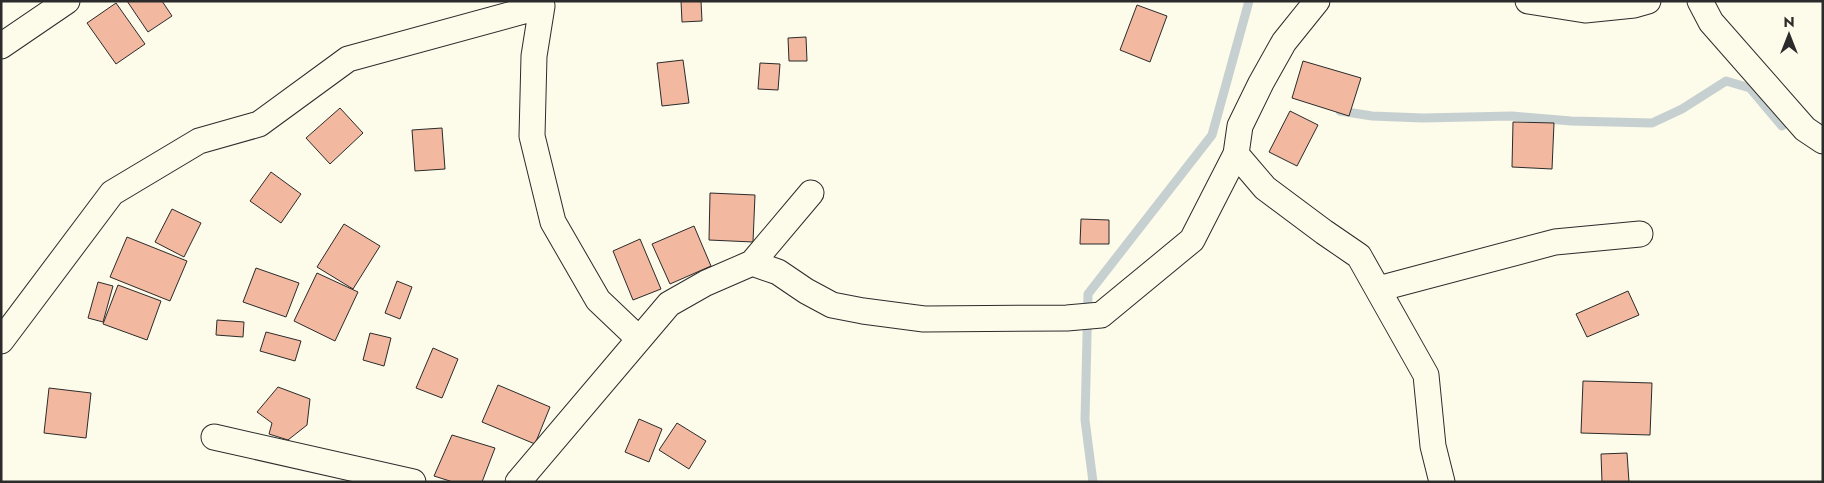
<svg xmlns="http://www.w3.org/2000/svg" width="1824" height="483" viewBox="0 0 1824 483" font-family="Jost,sans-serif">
<rect width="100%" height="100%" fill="#fdfbea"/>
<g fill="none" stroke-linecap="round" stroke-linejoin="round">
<path stroke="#c7d0d0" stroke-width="9" d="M1340,111L1372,116L1423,118L1512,116L1571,121L1652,123L1682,109L1726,81L1750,88L1782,126
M1093,482L1085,420L1088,294L1212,135L1249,1"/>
</g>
<path fill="#f2b8a0" stroke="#2b2b2b" d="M127,1H162L172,16L148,32Z
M681,1H701L702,21L682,22Z
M116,3L145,44L116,64L87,23Z
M1137,5L1167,16L1150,62L1120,50Z
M806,37L807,61H789L788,38Z
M683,60L689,103L662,106L657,63Z
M1303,61L1361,78L1349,116L1292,98Z
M760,63L780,64L778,90L758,89Z
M340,108L363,133L330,164L306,138Z
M1290,111L1318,125L1297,166L1269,152Z
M1513,122L1554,123L1552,169L1512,167Z
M442,128L445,169L415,171L412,130Z
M271,172L301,194L281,223L250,201Z
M710,193L755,195L753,242L709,240Z
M172,209L201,223L184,257L155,242Z
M1081,219L1109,220V244H1080Z
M344,224L380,246L353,289L317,267Z
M694,226L711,266L670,284L652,244Z
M127,237L187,261L170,301L110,277Z
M640,239L661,289L633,300L613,251Z
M256,268L299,283L286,317L243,302Z
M317,273L358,292L335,341L294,321Z
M397,281L412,287L400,319L385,313Z
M98,282L113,286L103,322L88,318Z
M118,285L161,301L147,340L103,324Z
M1628,291L1639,315L1587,337L1576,314Z
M217,320L244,322L243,337L216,335Z
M266,332L301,341L295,361L260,351Z
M370,333L391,338L384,366L363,360Z
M433,348L458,359L442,398L416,388Z
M1583,381L1652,383L1650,435L1581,433Z
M498,385L550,407L535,444L482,422Z
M278,387L310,399L307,425L288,440L269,434L272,423L257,412Z
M49,388L91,393L86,438L44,433Z
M639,419L662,429L649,462L625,452Z
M677,423L706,441L689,469L659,450Z
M452,435L495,448L482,482H453L434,476Z
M1627,453L1629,482H1602L1601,454Z"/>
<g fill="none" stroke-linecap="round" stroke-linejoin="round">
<defs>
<path id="street" d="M540,1L542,6L534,56L532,136L553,222L598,300L639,339
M1528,1L1585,10L1634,5L1648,1
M1700,1L1711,22L1805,129L1823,141
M1,46L67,1
M1236,154L1240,126L1261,83L1284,42L1317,1
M752,263L811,193
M1378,289L1555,242L1640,234
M1,341L112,193L199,141L259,124L348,59L542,6
M214,437L413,482
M518,482L669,304L706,283L752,263L778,272L806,291L832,305L863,311L924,319L1067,318L1101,315L1192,240L1236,154L1265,188L1324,232L1359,256L1426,375L1433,446L1442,482"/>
</defs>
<use href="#street" stroke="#2b2b2b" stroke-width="27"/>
<use href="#street" stroke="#fdfbea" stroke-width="25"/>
</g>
<rect width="1824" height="483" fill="none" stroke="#2b2b2b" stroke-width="5"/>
<g transform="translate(1789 35)" stroke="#fdfbea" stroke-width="4" paint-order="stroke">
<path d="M0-4L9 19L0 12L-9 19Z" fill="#2b2b2b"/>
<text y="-8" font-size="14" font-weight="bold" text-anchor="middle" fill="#2b2b2b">N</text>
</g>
</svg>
